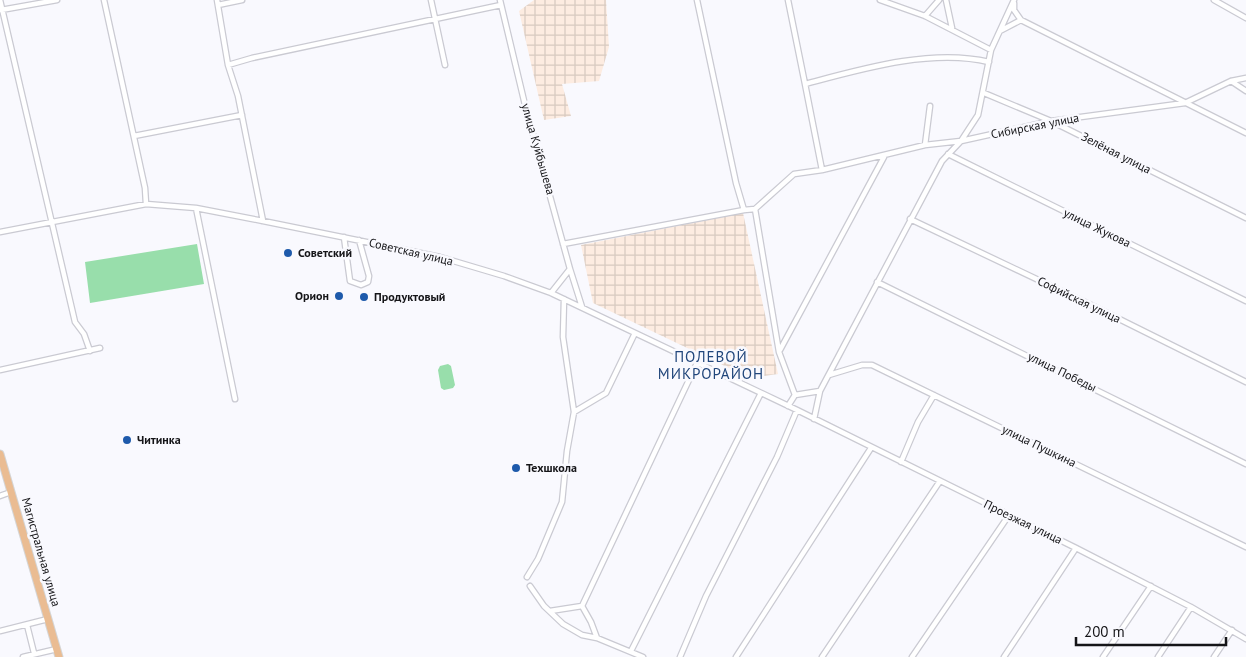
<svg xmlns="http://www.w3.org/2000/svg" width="1246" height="657" viewBox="0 0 1246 657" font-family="'PT Sans',sans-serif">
<defs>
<pattern id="industrial-grid" width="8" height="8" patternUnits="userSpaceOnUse" patternTransform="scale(1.25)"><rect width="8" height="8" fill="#fdece1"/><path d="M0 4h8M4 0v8" fill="none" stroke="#d8cac0"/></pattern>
</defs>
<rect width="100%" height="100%" fill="#f9f9fe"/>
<path fill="url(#industrial-grid)" d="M534,0H606L609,47L599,81L562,84L571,116L544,120L519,11Z
M743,213L778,374L750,378L593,303L581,245Z"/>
<path fill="#98deab" d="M197,244L204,284L90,303L85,262Z
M448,364L451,366L455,385L453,388L444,390L441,388L438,370L440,366Z"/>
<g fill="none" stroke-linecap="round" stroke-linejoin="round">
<defs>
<path id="minor" d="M0,0L75,322L84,334L90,351
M104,0L145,188L146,204
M217,0L228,65L238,96L263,221
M431,0L445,65
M500,0L526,109L570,269L551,293
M697,0L736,183L744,210
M788,0L805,84
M880,0L925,16L991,50
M946,0L952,28
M1214,0L1246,18
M1014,3V10L1021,20L1246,133
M218,5L242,0
M1,10L57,0
M925,16L939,0
M1000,31L1021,20
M228,65L252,58L501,5
M1231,81L1246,91
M984,93L1051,121L1246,218
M134,136L242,115
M925,145L930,106
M948,154L1246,301
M822,170L925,145L961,141L1051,121L1185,103L1231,81L1246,78
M196,208L235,399
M910,219L1091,305L1246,382
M0,232L146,204L196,208L263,221L440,257L504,276L551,293L797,410L1076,548L1191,607L1246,639
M344,237L350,281L361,285L368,282L369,276L359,240
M563,244L744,210L755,209
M570,269L582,307
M877,282L1246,464
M780,350L884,157
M0,370L100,348
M829,375L862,365H872L1246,547
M795,395L820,391L942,161L961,141L978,115L991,50L1014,0
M788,406L795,395L779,352L755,209L794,174L822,170L805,84C861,69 932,48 989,62
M574,412L606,393L635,333
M814,419L820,391
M901,462L918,422L934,395
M0,496L11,492
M527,577L538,559L562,502L567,451L574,412L563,337L564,299
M530,586L544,606L563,624L582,635L597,638L643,657
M582,606L591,622L597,638
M550,611L582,606L697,363
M27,625L34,653
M0,631L48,619
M631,651L761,393
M23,657L57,649
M680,657L706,596L777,457L797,410
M736,657L871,448
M822,657L940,481
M912,657L1009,515
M1004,657L1076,548
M1103,657L1151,586
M1158,657L1191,607
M1214,657L1232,630"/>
<path id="primary" d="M0,454L59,657"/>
</defs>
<use href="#minor" stroke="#cacad2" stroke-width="7"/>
<use href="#primary" stroke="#d5d5d5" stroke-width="9"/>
<use href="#minor" stroke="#fff" stroke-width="4.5"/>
<use href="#primary" stroke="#eabc92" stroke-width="7"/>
</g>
<g fill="#1e5aab" stroke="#f9f9fe" stroke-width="2">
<circle cx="288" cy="253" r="5"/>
<circle cx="339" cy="296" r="5"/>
<circle cx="364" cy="297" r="5"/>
<circle cx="127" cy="440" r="5"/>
<circle cx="516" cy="468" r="5"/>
</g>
<g text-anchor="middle" stroke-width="5" stroke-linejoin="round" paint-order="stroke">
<g font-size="12" fill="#151518" stroke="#f9f9fe">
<text transform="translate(1035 126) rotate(-11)" y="4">Сибирская улица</text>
<text transform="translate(538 149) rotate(74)" y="4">улица Куйбышева</text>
<text transform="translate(1116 153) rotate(27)" y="4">Зелёная улица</text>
<text transform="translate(1097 228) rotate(26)" y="4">улица Жукова</text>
<text transform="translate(411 252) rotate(13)" y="4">Советская улица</text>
<text transform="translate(1079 300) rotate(26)" y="4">Софийская улица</text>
<text transform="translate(1062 372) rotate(26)" y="4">улица Победы</text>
<text transform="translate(1039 446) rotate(26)" y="4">улица Пушкина</text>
<text transform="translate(1023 522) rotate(26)" y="4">Проезжая улица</text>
<text transform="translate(41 552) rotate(74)" y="4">Магистральная улица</text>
</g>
<g font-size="12" font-weight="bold" fill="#151518" stroke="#f9f9fe" text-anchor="start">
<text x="298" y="257">Советский</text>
<text x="329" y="300" text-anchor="end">Орион</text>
<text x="374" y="301">Продуктовый</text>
<text x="137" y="444">Читинка</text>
<text x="526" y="472">Техшкола</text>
</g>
<g font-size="15" letter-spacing="1" fill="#21467b" stroke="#f9f9fe">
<text x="711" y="362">ПОЛЕВОЙ<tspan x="711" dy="17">МИКРОРАЙОН</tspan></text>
</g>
</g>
<path d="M1076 637v8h150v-8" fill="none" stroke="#151518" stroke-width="2.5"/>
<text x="1084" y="637" font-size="15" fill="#151518" stroke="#f9f9fe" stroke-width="4" paint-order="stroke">200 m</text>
</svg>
